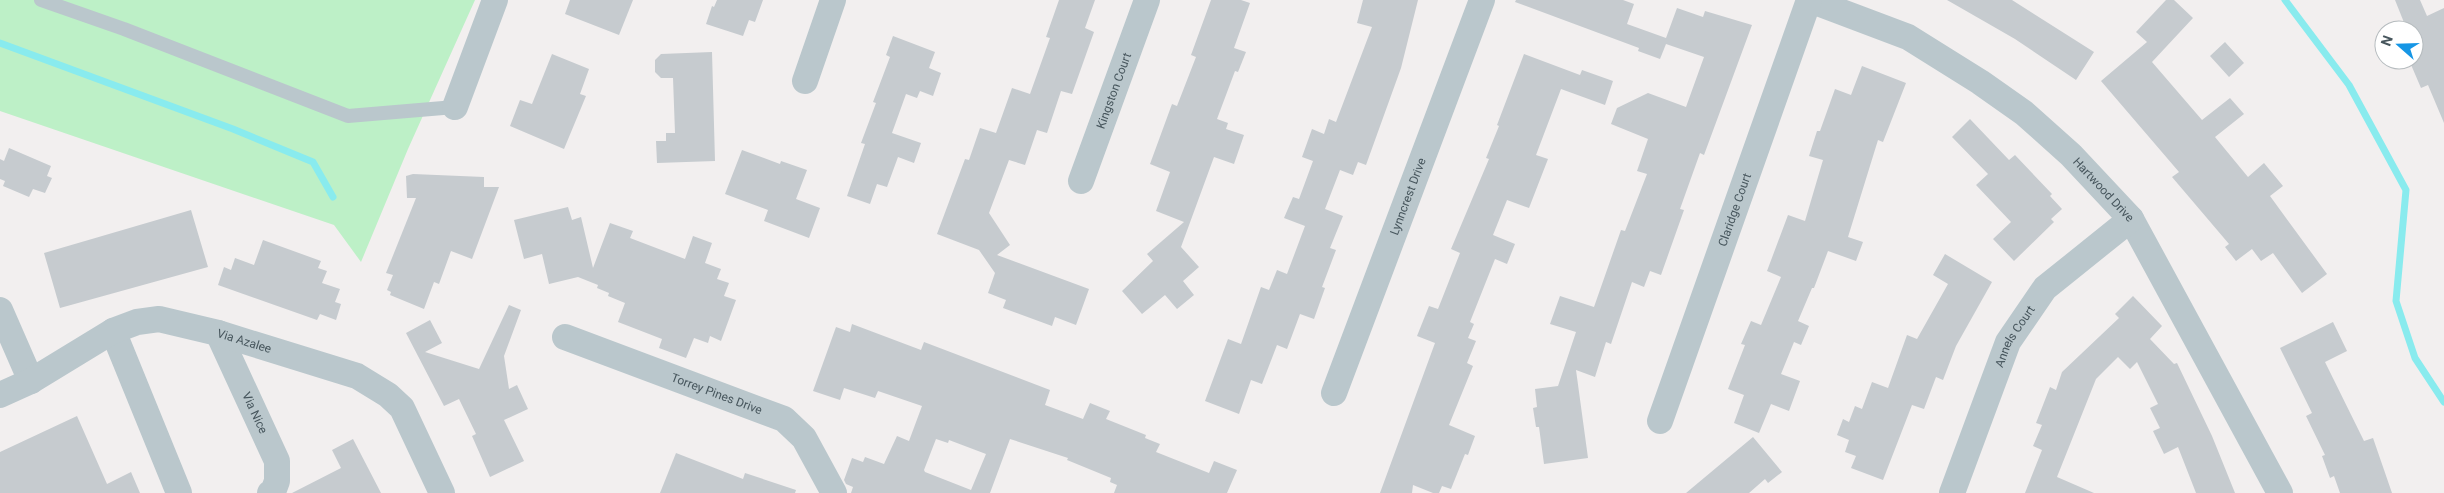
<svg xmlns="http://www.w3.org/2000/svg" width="2444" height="493" viewBox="0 0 2444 493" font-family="Roboto,sans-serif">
<rect width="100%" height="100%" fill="#f2efef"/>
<path fill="#bdf0c7" d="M0,0H475L408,149L361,262L334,225L0,111Z"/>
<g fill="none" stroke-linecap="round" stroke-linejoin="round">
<path stroke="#89ebee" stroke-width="7" d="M2285,0L2349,85L2406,190L2396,301L2415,358L2444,402
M0,43L233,129L313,162L333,197"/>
</g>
<path fill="#c6cbcf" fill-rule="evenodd" d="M570,0H633L619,35L565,14Z
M717,0H763L755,22L749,20L743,36L706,24L712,6L714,7Z
M1059,0H1095L1085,28L1094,32L1072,94L1061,91L1047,133L1037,130L1025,165L1009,160L989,213L1010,245L997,255L1089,289L1076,325L1055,317L1052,326L1003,308L1006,300L988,293L995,273L979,250L937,234L965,159L969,160L980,128L996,133L1012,88L1030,94L1050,38L1046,37Z
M1211,0H1241L1250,3L1234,48L1246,52L1238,72L1235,71L1217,119L1228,123L1226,129L1244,135L1234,164L1214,157L1181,247L1199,267L1183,281L1194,295L1177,309L1165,295L1142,314L1122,291L1153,261L1147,254L1184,222L1156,211L1170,172L1150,164L1172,104L1177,106L1196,57L1191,55Z
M1363,0H1418L1401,68L1366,165L1358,162L1353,175L1340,170L1325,209L1343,216L1330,248L1336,250L1322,287L1325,288L1314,319L1300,314L1287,349L1277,345L1262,384L1251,380L1239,414L1205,401L1228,339L1241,344L1261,287L1269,290L1277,270L1287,274L1305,226L1284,218L1293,197L1299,199L1313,161L1302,157L1312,129L1324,134L1329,119L1336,122L1372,27L1357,23Z
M1516,0H1623L1634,4L1627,24L1666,38L1677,8L1703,17L1705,11L1752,25L1704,155L1700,153L1680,209L1684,210L1661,275L1650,271L1644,287L1632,282L1611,344L1606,342L1595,377L1576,370L1588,458L1544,464L1539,427H1536L1533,408L1537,407L1535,389L1558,386L1576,332L1550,324L1560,296L1594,307L1621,230L1625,231L1647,174L1637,171L1648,139L1611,124L1617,108L1648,93L1686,107L1704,57L1666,44L1660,59L1638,51L1639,48L1515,2Z
M1947,0H2012L2094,52L2076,80L2015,39Z
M2166,0H2174L2193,18L2152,62L2202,120L2230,98L2244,114L2215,137L2248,177L2264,163L2283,186L2270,196L2327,274L2302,293L2273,253L2261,261L2252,249L2236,261L2225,247L2229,244L2172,177L2179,172L2101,81L2147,42L2136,32Z
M2395,0H2420L2427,16L2444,8V123L2428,85L2421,88L2409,60H2416L2414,30H2402L2401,27L2405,25Z
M893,36L935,52L929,68L941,73L933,96L920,91L917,98L906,94L892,133L921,143L914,163L898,157L887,187L877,184L870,204L847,196L865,144L861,143L876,103L873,102L890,57L886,55Z
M2225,42L2244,63L2229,77L2210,56Z
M712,52L715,161L657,163L656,141H666V133H675L673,78H661L655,72V60L661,54Z
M552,54L589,69L580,94L586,96L564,149L510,126L520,100L532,104Z
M1524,54L1580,75L1582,70L1613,81L1605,105L1561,89L1536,155L1548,159L1529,208L1507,200L1493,235L1515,244L1507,264L1495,259L1470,322L1474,324L1468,338L1476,341L1467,363L1473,366L1449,425L1475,436L1468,455L1465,454L1451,489L1442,486L1439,493H1433L1413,485L1412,493H1380L1435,343L1417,336L1429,306L1438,309L1460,253L1451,249L1489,159L1486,158L1499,126L1497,125Z
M1862,66L1906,83L1883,142L1878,140L1848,237L1863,242L1856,261L1828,251L1814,288H1812L1798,321L1809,326L1801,345L1794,342L1781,374L1800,381L1789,411L1771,404L1759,433L1734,423L1744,395L1728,389L1745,345L1741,344L1751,321L1761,325L1781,277L1767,271L1788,215L1805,221L1823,160L1809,156L1817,131H1820L1835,89L1851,95Z
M1970,119L2009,160L2015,155L2052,194L2050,196L2062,209L2051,219L2054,222L2014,261L1993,239L2011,222L1976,185L1988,174L1952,137Z
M9,148L51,166L47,176L52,178L45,193L33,189L29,197L3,186L5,181L0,179V159L4,161Z
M742,150L780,164L781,161L807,170L796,199L820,208L809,238L764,221L768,210L725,194Z
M413,174L484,177V187H499L472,259L451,251L439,284L434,282L424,309L390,295L391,292L387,290L393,275L386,273L416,198H407L406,176Z
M568,207L572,220L581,217L593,268L610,223L633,231L630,238L685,259L693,236L712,243L705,263L721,269L717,279L729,283L724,296L736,300L721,341L710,336L708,343L694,338L686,358L659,348L662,339L618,322L625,303L608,296L609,293L597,288L598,285L578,277L549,284L542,254L524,259L514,220Z
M191,210L208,267L60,308L44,253Z
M263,240L321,261L318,268L327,271L322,283L340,289L335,302L341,304L336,320L320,314L317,320L218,285L224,267L231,270L235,258L254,265Z
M1945,254L1992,282L1956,346L1943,380L1936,377L1924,409L1912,405L1883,480L1851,468L1856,456L1845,452L1849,440L1837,435L1843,419L1849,422L1855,406L1862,409L1872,382L1888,388L1907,335L1917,339L1948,284L1933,275Z
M2133,296L2162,326L2150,339L2174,364L2177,363L2212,436L2235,493H2196L2178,447L2164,454L2153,431L2160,428L2150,408L2158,404L2137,362L2130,369L2118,357L2096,379L2057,477L2094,493H2025L2042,450L2033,446L2042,425L2036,423L2050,387L2056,390L2062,372L2119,318L2115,314Z
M509,305L521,310L504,356L509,389L517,385L528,409L504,420L524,461L490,477L472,436L476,434L459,399L444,406L406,333L430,320L442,343L425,352L479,369Z
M2333,322L2347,351L2325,362L2364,441L2373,438L2392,493H2340L2334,476L2330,478L2322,456L2325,455L2306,416L2312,413L2280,348Z
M852,324L921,350L924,342L1050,390L1045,405L1083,419L1090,403L1110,411L1106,419L1146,435L1145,438L1160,444L1156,452L1209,473L1214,461L1237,470L1227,493H1114L1117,485L1110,482L1111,478L1067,460L1068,458L1010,439L990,493H851L853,487L846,484L844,480L852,458L863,462L865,457L884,464L897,436L909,441L922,406L878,391L875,398L844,388L840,400L813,391L836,327L850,332ZM936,439L948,443L949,440L986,454L971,490L925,472L924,470Z
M77,416L107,484L131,472L140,493H0V452Z
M1753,437L1782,472L1768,483L1765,479L1749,493H1686Z
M353,439L381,493H292L341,468L332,450Z
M676,453L743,479L745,473L796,490L795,493H660Z"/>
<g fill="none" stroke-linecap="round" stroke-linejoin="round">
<path stroke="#bac7cc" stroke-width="14" d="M41,0L124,29L348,116L455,107"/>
<g stroke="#bac7cc" stroke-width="26">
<path id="s1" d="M1810,0L1908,37L1980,82L2024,113L2071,155L2131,219L2280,493"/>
<path d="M805,81L833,0"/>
<path d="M455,107L495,0"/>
<path id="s2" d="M1081,181L1147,0"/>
<path d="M0,310L31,381"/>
<path d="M113,331L179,493"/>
<path id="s3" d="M218,333L277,461V481L273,492L270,493"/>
<path id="s4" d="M565,337L784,419L804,438L834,493"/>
<path id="s5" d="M1334,393L1482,0"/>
<path id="s6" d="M0,395L31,381L113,331L137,322L159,319L218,333L357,376L388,395L402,408L442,493"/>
<path id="s7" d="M1660,421L1809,0"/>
<path id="s8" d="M1952,493L2008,342L2045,288L2131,219"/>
</g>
</g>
<g text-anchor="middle" stroke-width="4" stroke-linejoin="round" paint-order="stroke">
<g font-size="12" fill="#47565d" stroke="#fff">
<text dy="4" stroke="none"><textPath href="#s2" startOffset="96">Kingston Court</textPath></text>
<text dy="4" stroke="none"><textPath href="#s1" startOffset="354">Hartwood Drive</textPath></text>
<text dy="4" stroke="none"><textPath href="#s5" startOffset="210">Lynncrest Drive</textPath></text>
<text dy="4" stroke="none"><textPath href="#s7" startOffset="224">Claridge Court</textPath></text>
<text dy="4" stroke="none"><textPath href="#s8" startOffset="169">Annels Court</textPath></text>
<text dy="4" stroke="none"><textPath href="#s6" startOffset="266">Via Azalee</textPath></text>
<text dy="4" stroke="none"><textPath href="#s4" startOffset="162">Torrey Pines Drive</textPath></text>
<text dy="4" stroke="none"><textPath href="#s3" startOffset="88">Via Nice</textPath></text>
</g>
</g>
<g transform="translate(2399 45) rotate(290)"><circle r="24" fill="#ffffff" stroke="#b5bbbe"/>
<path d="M0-4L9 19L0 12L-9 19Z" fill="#1696e5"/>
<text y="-8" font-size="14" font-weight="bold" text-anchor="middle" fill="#47565d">N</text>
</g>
</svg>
